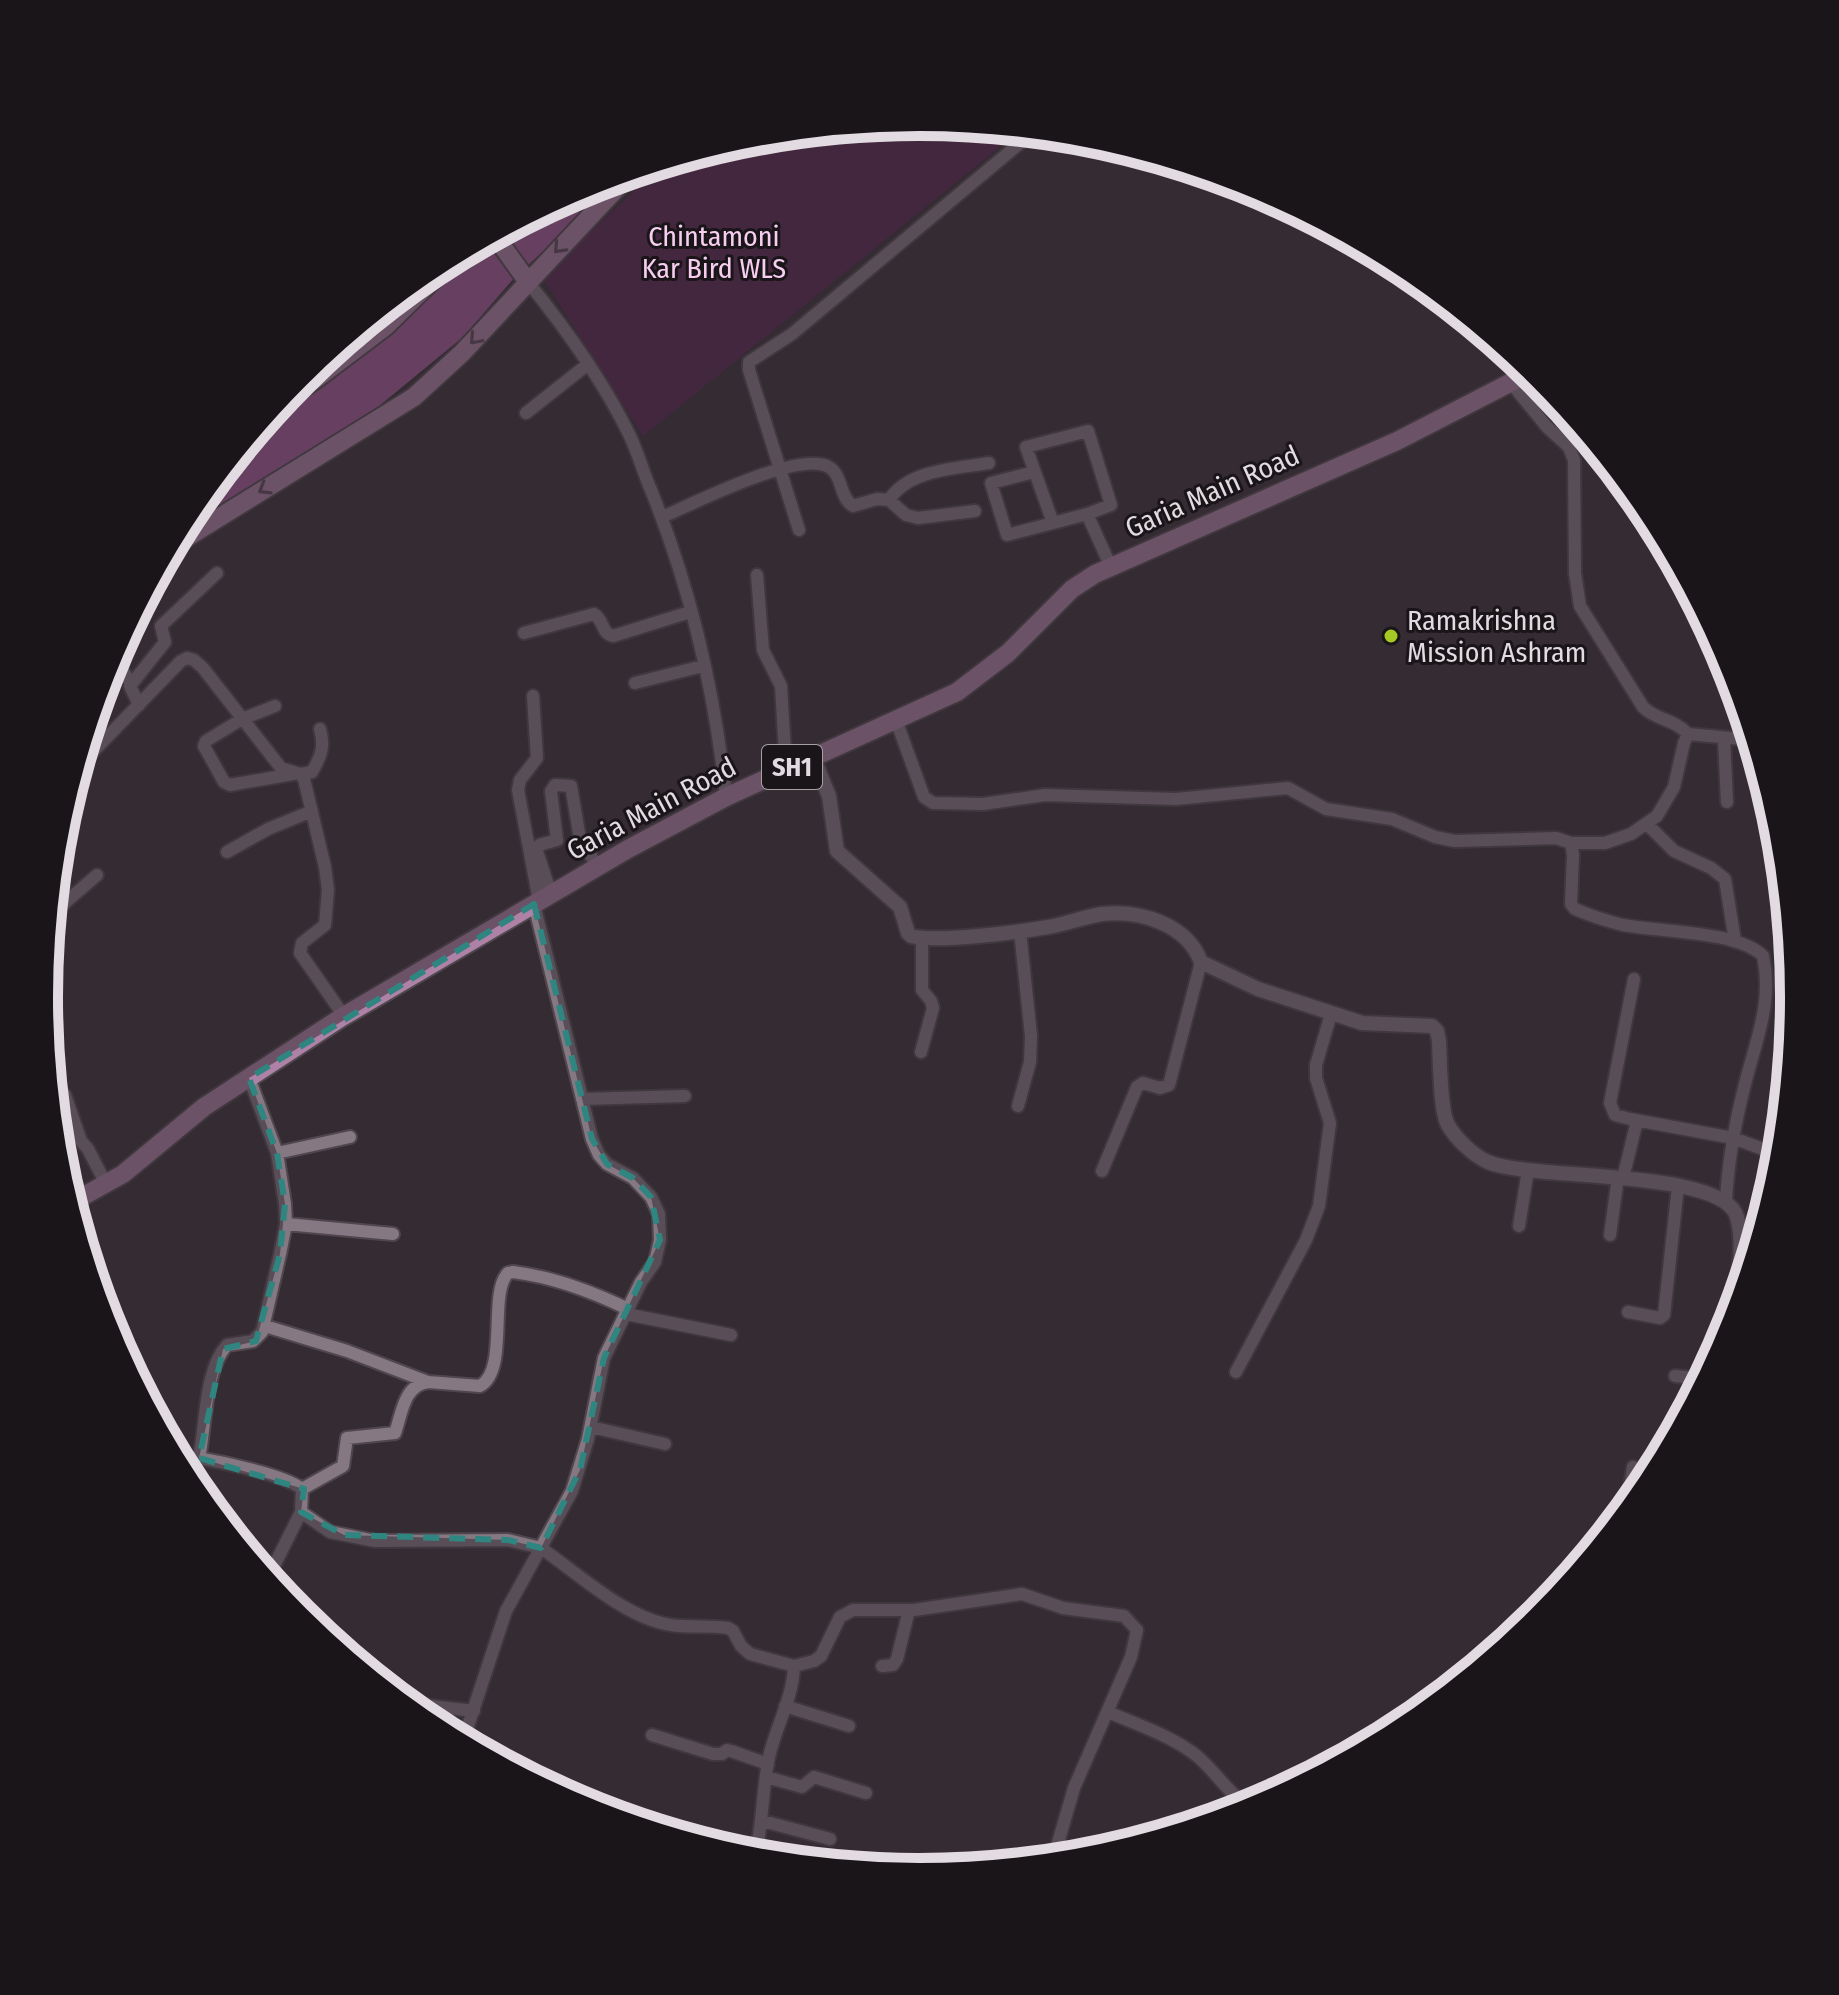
<svg xmlns="http://www.w3.org/2000/svg" width="1839" height="1995" viewBox="0 0 1839 1995" font-family="'Fira Sans Condensed',sans-serif">
<rect width="100%" height="100%" fill="#352b33"/>
<path fill="#55224f" d="M920,122L1018,132L643,436L542,277L662,165L749,139Z"/>
<path fill="#a45a9a" d="M624,177L515,277L463,337L379,406L181,531L192,511L268,418L305,395L456,275L490,239L585,188Z"/>
<g fill="none" stroke-linecap="round" stroke-linejoin="round">
<defs>
<path id="minor" d="M528,282C566,329 602,379 629,434C638,452 643,472 651,490C690,587 715,693 726,797
M1511,383L1547,427L1569,447L1574,460L1575,573L1580,606L1643,707C1657,721 1673,718 1688,734
M526,413L588,364
M1034,472L991,483L1007,535L1053,523L1026,447L1088,431L1111,505L1087,514L1111,567
M889,500C909,469 955,469 989,463
M662,517C695,503 795,452 827,466C843,473 839,498 853,506L877,499L889,500L906,515L918,518L975,511
M1053,523L1087,514
M799,530L749,370V362L792,334L1032,133
M757,575L763,650L781,686L786,769
M524,633L594,614C604,620 601,633 613,636L690,612
M116,653L120,667L131,683
M635,683L703,666
M533,696L537,758L520,780L518,790L539,901
M139,705L130,686L165,642L161,626L217,573
M275,706L242,719L206,741L204,746L224,782L230,785L293,774
M896,720L924,797L933,803L983,804L1045,795L1176,799L1288,788L1326,809L1392,819L1435,837L1455,841L1556,838L1571,843H1605L1631,834L1657,816L1674,787L1684,743L1688,734L1752,740
M1724,739L1727,802
M79,766L181,661L187,658L194,660L203,668L281,768L300,774L304,779L325,867L328,890L325,925L302,943L300,953L344,1016
M300,774L312,772C321,756 325,747 320,729
M1647,824L1674,851L1711,868L1725,879L1735,941
M1571,843L1573,855L1571,904L1575,909C1591,916 1607,921 1623,925C1660,932 1738,931 1763,956C1773,1002 1756,1040 1745,1084C1735,1123 1728,1161 1726,1201
M227,852L268,829L312,811
M551,894L537,851L539,845L557,840L551,791L555,785L571,786L580,839L598,867
M52,914L97,875
M1634,979L1610,1103L1615,1115L1630,1119L1733,1138L1779,1155
M921,1052L933,1008L931,1001L922,990V938
M65,1095L81,1141L88,1149L106,1184
M582,1099L685,1096
M1018,1106L1030,1062L1031,1036L1020,931
M277,1153L350,1137
M1102,1171L1137,1087L1143,1083L1160,1088L1169,1085L1201,962
M1623,1178L1637,1121
M286,1224L393,1234
M1519,1226L1528,1170
M1610,1235L1618,1177
M1628,1312L1660,1318L1664,1315L1678,1186
M626,1314L731,1335
M265,1326L347,1351L428,1382L480,1386C509,1370 488,1293 508,1273L513,1272C554,1277 591,1291 628,1309
M1236,1372L1306,1240L1319,1206L1330,1123L1316,1078V1065L1331,1014
M1675,1376L1704,1379
M591,1427L665,1444
M177,1456C203,1457 284,1474 302,1489L301,1512L268,1578
M199,1458C206,1426 204,1370 227,1345L253,1341L262,1332L280,1254L286,1224L285,1204L277,1153L249,1078
M302,1489L343,1466L347,1438L395,1433C402,1413 404,1385 428,1382
M1627,1508L1633,1467
M301,1512L330,1532L375,1541L508,1540L541,1548C579,1574 625,1618 671,1625C690,1628 709,1625 728,1628L733,1631L741,1646L750,1654L794,1666L814,1661L821,1656L840,1617L853,1610H914L1022,1594L1063,1608L1124,1616L1137,1630L1131,1657L1074,1788L1053,1860
M882,1666L893,1665L897,1659L909,1610
M405,1703L474,1711
M785,1706L849,1726
M1108,1712C1138,1725 1172,1736 1197,1756C1216,1772 1230,1796 1251,1807
M652,1735L713,1754H722L727,1750L731,1751L768,1764
M463,1741L506,1611L572,1491L588,1439L604,1358L641,1282L655,1262L660,1240L659,1214L651,1197L633,1178L607,1164L599,1155L592,1139L534,904
M766,1777L802,1787L814,1777L866,1793
M763,1821L830,1839
M661,1829L667,1828L677,1834
M755,1857C763,1824 762,1790 769,1757C776,1726 793,1698 794,1666"/>
<path id="tertiary" d="M813,757L829,796L837,851L900,907L908,933L911,936C937,943 1019,932 1048,927C1066,924 1083,917 1102,914C1140,910 1187,924 1201,962L1258,989L1362,1023L1432,1026L1437,1031L1439,1041C1440,1059 1440,1112 1448,1125C1456,1139 1474,1156 1488,1162C1533,1181 1723,1168 1737,1217C1746,1248 1736,1284 1734,1314"/>
<path id="primary" d="M495,236L528,282
M281,402L316,379L386,326L456,257
M173,546L414,397L462,353L629,175
M71,1203L123,1174L204,1107L342,1017L628,849L726,797L957,692L1008,653L1072,589L1095,574L1397,441L1531,372"/>
</defs>
<use href="#minor" stroke="#50474e" stroke-width="16"/>
<use href="#tertiary" stroke="#50474e" stroke-width="18"/>
<use href="#primary" stroke="#50474e" stroke-width="22"/>
<use href="#minor" stroke="#857883" stroke-width="12"/>
<use href="#tertiary" stroke="#857883" stroke-width="14"/>
<use href="#primary" stroke="#ad82a6" stroke-width="18"/>
</g>
<defs><path id="oneway-chevron" d="M-2-3.5L2.5 0L-2 3.5" fill="none" stroke-width="1.6" stroke-linecap="round" stroke-linejoin="round" transform="scale(2)"/></defs>
<g stroke="#5c4658">
<use href="#oneway-chevron" transform="translate(559 248) rotate(133)"/>
<use href="#oneway-chevron" transform="translate(475 339) rotate(132)"/>
<use href="#oneway-chevron" transform="translate(264 489) rotate(149)"/>
</g>
<path d="M0 0H1839V1995H0ZM534,904L592,1139L607,1164L633,1178L651,1197L660,1240L604,1358L580,1470L541,1548L508,1540L344,1535L301,1512L304,1489L199,1458L223,1349L256,1341L280,1254L285,1204L277,1153L249,1078Z" fill="#352b33" fill-opacity=".55" fill-rule="evenodd"/>
<path fill="none" stroke="#2f857f" stroke-width="6" stroke-dasharray="16 10" stroke-linejoin="round" d="M534,904L592,1139L607,1164L633,1178L651,1197L660,1240L604,1358L580,1470L541,1548L508,1540L344,1535L301,1512L304,1489L199,1458L223,1349L256,1341L280,1254L285,1204L277,1153L249,1078Z"/>
<circle fill="#a5c823" stroke="#1a1519" stroke-width="3" cx="1391" cy="636" r="8"/>
<g text-anchor="middle" stroke-width="6" stroke-linejoin="round" paint-order="stroke">
<rect fill="#1a1519" stroke="#a6a0a5" stroke-width="2" x="762" y="745" width="60" height="44" rx="6"/>
<g font-size="26" font-weight="bold" fill="#e2dbe1">
<text x="792" y="776">SH1</text>
</g>
<g font-size="28" fill="#f7cef0" stroke="#1a1519">
<text x="714" y="246">Chintamoni<tspan x="714" dy="32">Kar Bird WLS</tspan></text>
</g>
<g font-size="28" fill="#e2dbe1" stroke="#1a1519">
<text transform="translate(1212 491) rotate(-24)" y="10">Garia Main Road</text>
<text transform="translate(651 808) rotate(-28)" y="10">Garia Main Road</text>
</g>
<g font-size="28" fill="#e2dbe1" stroke="#1a1519" text-anchor="start">
<text x="1407" y="630">Ramakrishna<tspan x="1407" dy="32">Mission Ashram</tspan></text>
</g>
</g>
<path d="M0 0H1839V1995H0ZM58 997a861 861 0 1 1 1722 0a861 861 0 1 1-1722 0Z" fill="#1a1519" fill-rule="evenodd"/>
<path fill="none" stroke="#e2dbe1" stroke-width="10" d="M58 997a861 861 0 1 1 1722 0a861 861 0 1 1-1722 0Z"/>
</svg>
